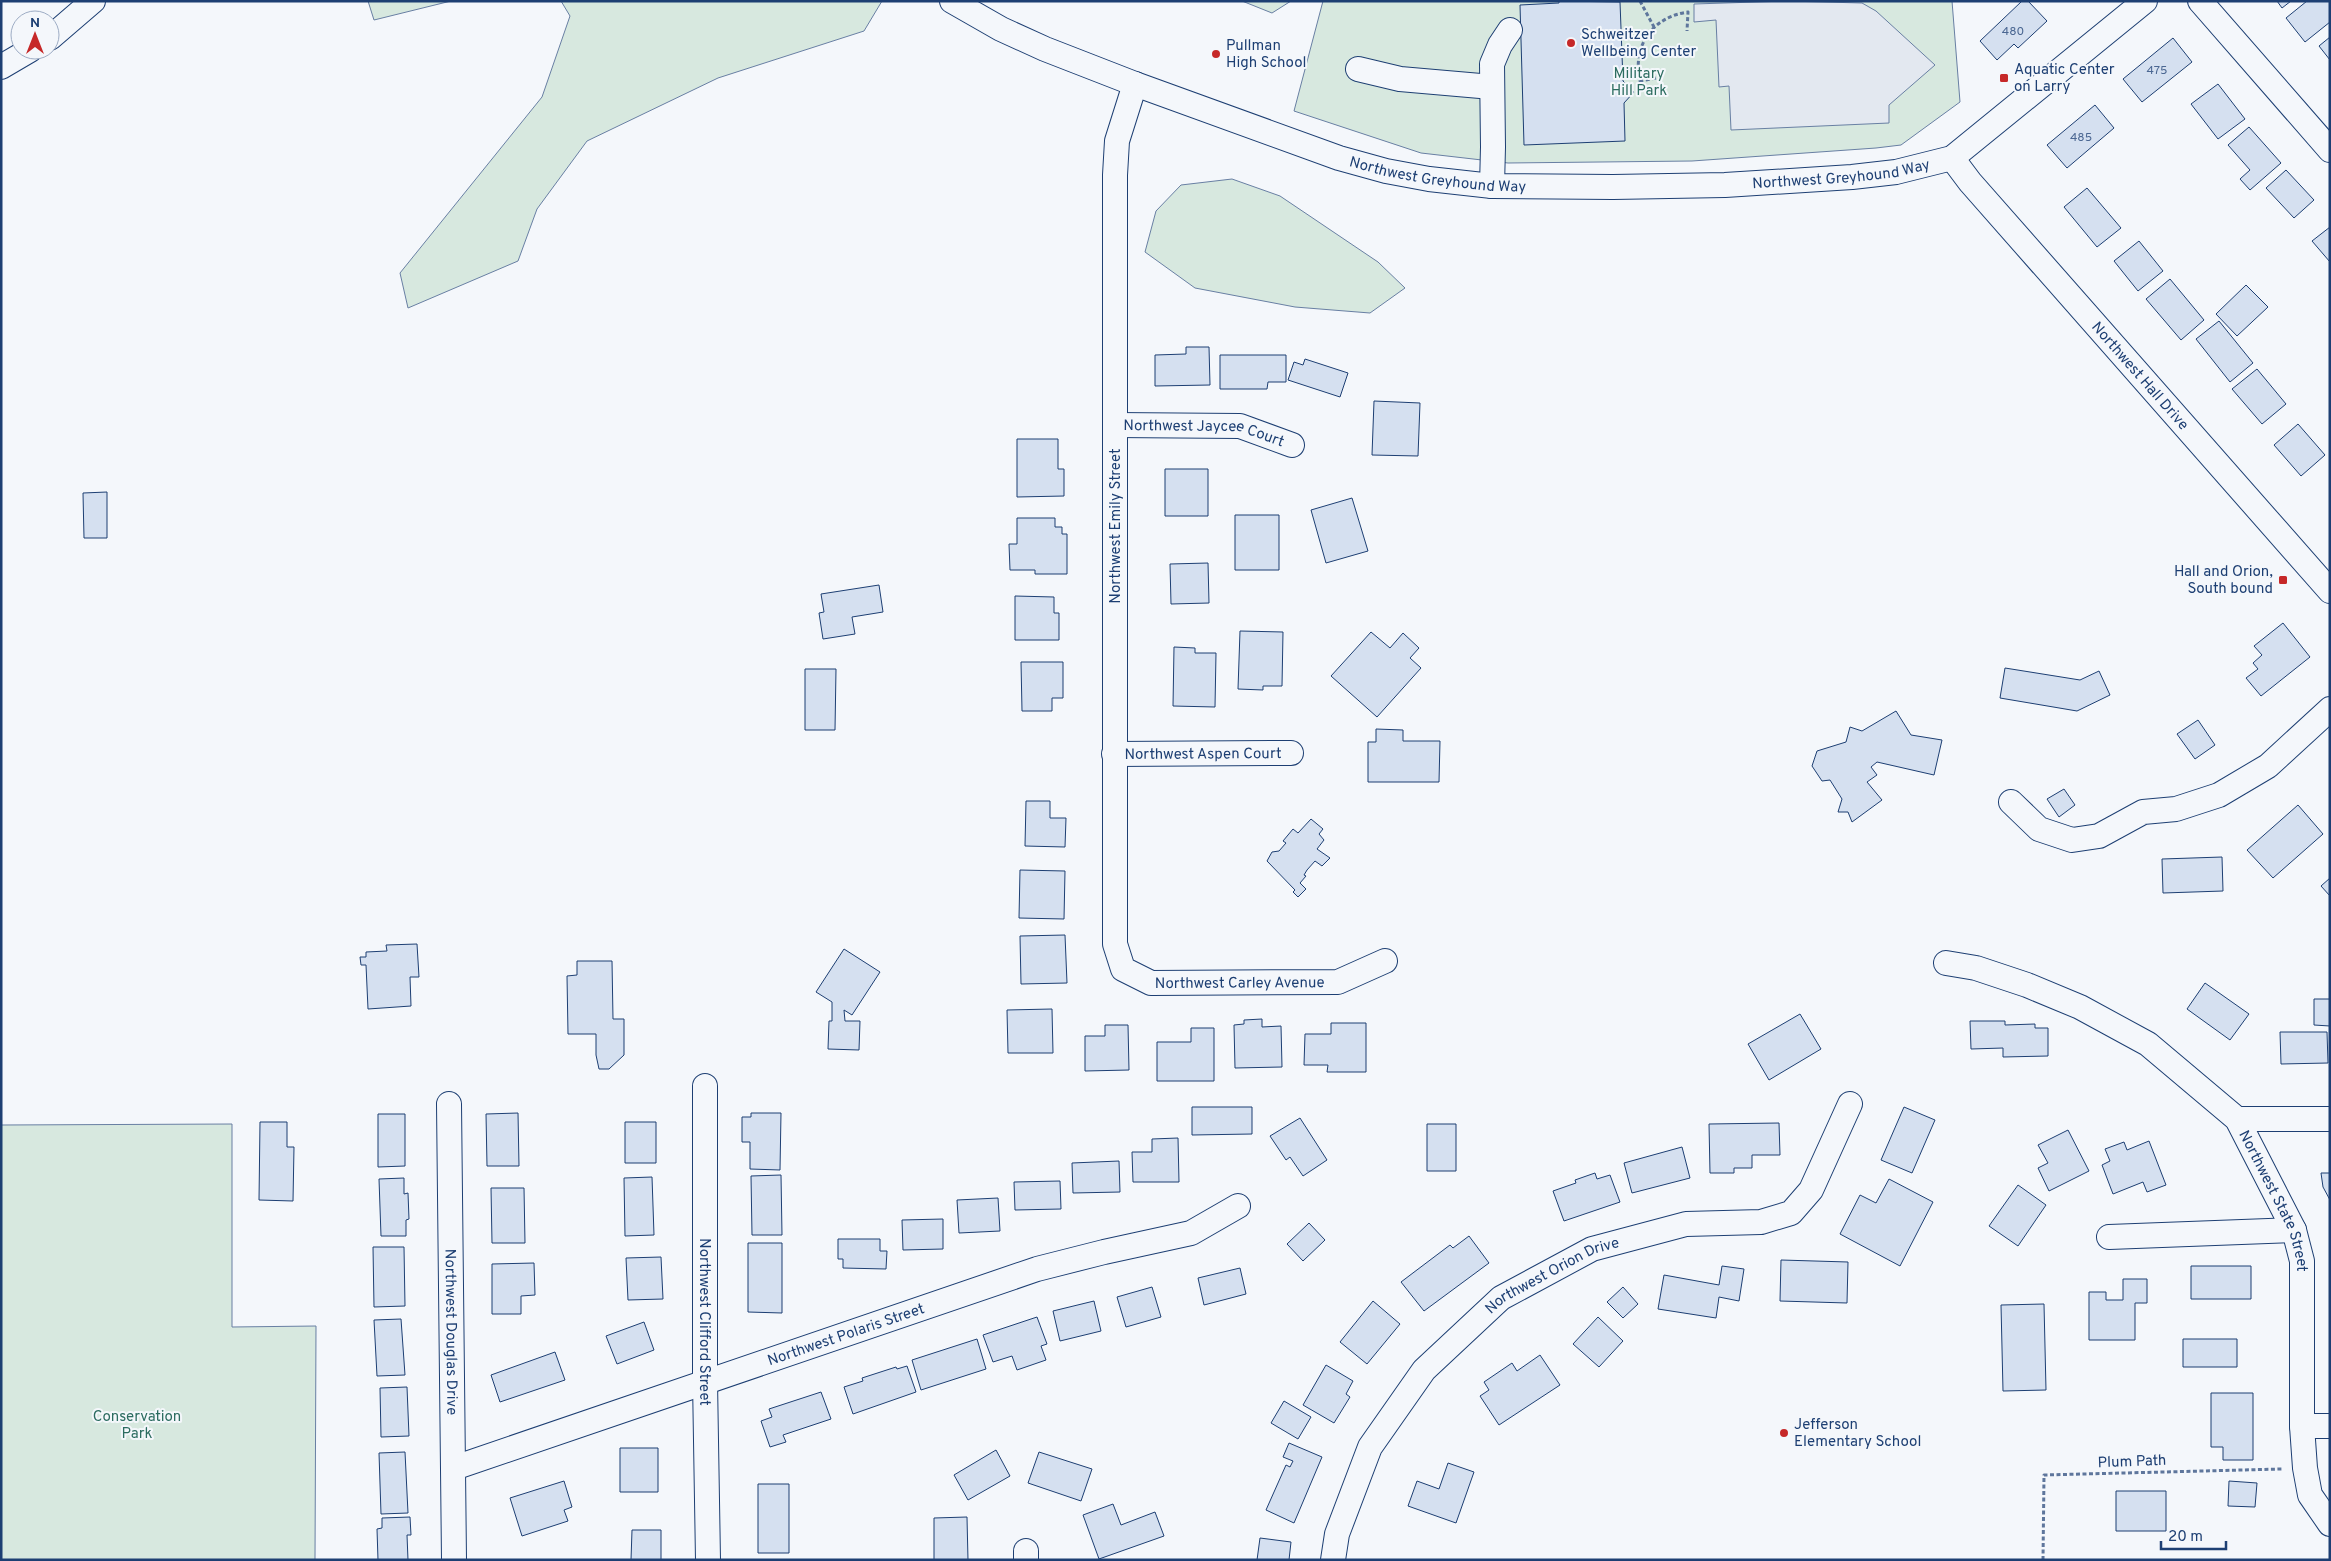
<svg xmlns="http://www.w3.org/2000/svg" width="2331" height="1561" viewBox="0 0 2331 1561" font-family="Overpass,sans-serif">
<rect width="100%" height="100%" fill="#f4f7fb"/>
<path fill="#d7e8df" stroke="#687fa3" d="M368,1H451L374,20Z
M561,1H882L864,31L718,78L587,141L537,209L518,261L408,308L400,273L542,97L570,16Z
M1242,1H1291L1272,13Z
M1323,1H1952L1960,102L1901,145L1876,148L1692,161L1508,163L1421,153L1294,111Z
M1232,179L1280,196L1378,262L1405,288L1370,313L1295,307L1195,288L1145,252L1156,211L1181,185Z
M232,1124V1327L316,1326L315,1560H1V1125Z"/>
<path fill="#e3e8f0" stroke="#687fa3" d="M1787,1L1862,3L1876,11L1935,65L1889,105V123L1731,130L1729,86L1719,87L1716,20L1694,22V4Z"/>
<path fill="#d5e0f0" stroke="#1d3f73" d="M1559,1L1620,2L1623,81L1634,92L1624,103L1625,141L1524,145L1520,5L1559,3Z
M2022,1H2028L2047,21L2018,48L2014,44L1997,60L1980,41Z
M2277,1H2291L2282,8Z
M2307,1H2330V22L2305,42L2286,18Z
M2330,37V60L2319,46Z
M2173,38L2192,62L2142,102L2123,79Z
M2218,84L2245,119L2218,139L2191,104Z
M2095,105L2114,128L2067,168L2047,145Z
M2249,127L2281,163L2250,190L2240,179L2250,170L2228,145Z
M2286,170L2314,200L2294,218L2266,188Z
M2087,188L2121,228L2097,247L2064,207Z
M2330,227V262L2312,241Z
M2139,241L2163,271L2138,291L2114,261Z
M2170,279L2204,320L2181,340L2146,299Z
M2246,285L2268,307L2237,336L2216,314Z
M2219,321L2253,363L2230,382L2196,339Z
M1186,347H1209L1210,385L1155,386V355L1186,354Z
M1220,355H1286V382H1268L1267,389H1220Z
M1305,359L1348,373L1340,397L1288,380L1294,362L1303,365Z
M2257,369L2286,404L2262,424L2232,389Z
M1374,401L1420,403L1418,456L1372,455Z
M2298,424L2325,455L2301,476L2274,445Z
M1017,439H1058V469H1064V496L1017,497Z
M1165,469H1208V516H1165Z
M107,492V538H84L83,493Z
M1352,498L1368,551L1326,563L1311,510Z
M1235,515H1279V570H1235Z
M1017,518H1055V527H1062V534H1067V574H1035V570H1010L1009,544H1017Z
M1208,563L1209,603L1171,604L1170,564Z
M879,585L883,612L852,617L855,634L823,639L819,613L824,612L821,594Z
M1015,596L1054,597V613H1059V640H1015Z
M2283,623L2310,657L2261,696L2246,678L2258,669L2253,663L2262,655L2254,646Z
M1240,631L1283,632L1282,686H1263V690L1238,689Z
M1371,632L1390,648L1403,633L1419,648L1410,658L1421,668L1377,717L1331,676Z
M1174,647L1195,648V653H1216L1215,707L1173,706Z
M1021,662H1063V698H1052V711H1022Z
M2005,668L2080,680L2099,671L2110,695L2077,711L2000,698Z
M805,669H836L835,730H805Z
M1896,711L1911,735L1942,740L1934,775L1877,762L1871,767L1877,775L1867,782L1882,800L1852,822L1848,812H1838L1842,799L1830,780L1822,781L1812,766L1817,751L1846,742L1850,727L1862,731Z
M2198,720L2215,745L2195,759L2177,734Z
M1376,729L1403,730V741H1440L1439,782H1368V742H1376Z
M2064,789L2075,805L2059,817L2047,799Z
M1026,801H1050V818H1066L1065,847L1025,846Z
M2298,805L2323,834L2273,878L2247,850Z
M1311,819L1323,829L1319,834L1324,840L1317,849L1330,858L1322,866L1315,861L1307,870L1304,875L1306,876L1300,883L1306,889L1298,897L1293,892L1295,890L1267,861L1272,852L1279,851L1286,843L1283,841L1293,829L1298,833Z
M2222,857L2223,891L2163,893L2162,859Z
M1020,870L1065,871L1064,919L1019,918Z
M2330,878V896L2321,886Z
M1065,935L1067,983L1021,984L1020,936Z
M417,944L419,977H410L411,1006L368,1009L366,965H361L360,957H366V952L387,951L386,945Z
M844,949L880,972L852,1015L844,1010L845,1021H860L859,1050L828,1049L829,1021H832V1002L816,992Z
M577,961H612L613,1019H624V1055L609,1069H599L596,1055V1034H568L567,976L577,975Z
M2205,983L2249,1014L2230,1040L2187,1009Z
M2314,999H2330V1026L2314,1025Z
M1052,1009L1053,1053H1008L1007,1010Z
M1800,1014L1821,1049L1769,1080L1748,1044Z
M1262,1019V1027L1281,1026L1282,1067L1235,1068L1234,1025L1244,1024V1020Z
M1970,1021H2005V1025L2035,1024V1028H2048V1056L2003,1057V1048L1971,1049Z
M1331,1023H1366V1072H1327L1328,1065H1304L1305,1034H1331Z
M1105,1025H1128L1129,1070L1085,1071V1036H1105Z
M1191,1028H1214V1081H1157V1042H1191Z
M2280,1032H2327L2328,1063L2281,1064Z
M1192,1107H1252V1134L1192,1135Z
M1904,1107L1935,1120L1912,1173L1881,1160Z
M518,1113L519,1166H487L486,1114Z
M751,1113H781L780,1170L750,1169V1142H742V1117H751Z
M378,1114H405V1166L378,1167Z
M1300,1118L1327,1160L1303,1176L1290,1157L1286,1160L1270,1136Z
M260,1122H287V1147H294L293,1201L259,1200Z
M625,1122H656V1163H625Z
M1779,1123L1780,1155H1752V1168H1734V1173H1710L1709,1124Z
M1427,1124H1456V1171H1427Z
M2068,1130L2089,1171L2049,1191L2038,1168L2048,1163L2038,1145Z
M1178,1138L1179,1182H1133L1132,1152H1152V1139Z
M2149,1141L2166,1185L2147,1192L2143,1182L2113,1194L2102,1165L2110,1161L2105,1149L2124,1142L2127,1150Z
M1682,1147L1690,1178L1632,1193L1624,1163Z
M1119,1161L1120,1192L1073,1193L1072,1163Z
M1595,1173L1597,1179L1610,1175L1620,1202L1564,1221L1553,1191L1576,1183L1575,1180Z
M2321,1173H2330V1200L2323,1187Z
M781,1175L782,1235H752L751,1176Z
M652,1177L654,1235L625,1236L624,1178Z
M404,1178V1194L408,1193L409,1219L406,1220V1236H381L379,1179Z
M1889,1179L1933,1202L1900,1266L1840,1234L1860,1195L1876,1203Z
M1060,1181L1061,1209L1015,1210L1014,1182Z
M2018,1185L2046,1205L2018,1246L1989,1226Z
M491,1188H524L525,1243H492Z
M998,1198L1000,1231L959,1233L957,1200Z
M943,1219V1249L903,1250L902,1220Z
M1309,1223L1325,1240L1303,1261L1287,1244Z
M1469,1236L1489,1263L1424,1311L1401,1282L1450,1245L1453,1248Z
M838,1239H880V1251H887L886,1269L843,1268V1259H838Z
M748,1243H782V1313L748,1312Z
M373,1247H404L405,1306L374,1307Z
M661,1257L663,1299L628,1300L626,1258Z
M1781,1260L1848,1262L1847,1303L1780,1301Z
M534,1263L535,1295L521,1296V1314H492V1264Z
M1722,1266L1744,1269L1739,1301L1719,1297L1716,1318L1658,1309L1664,1275L1719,1285Z
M2191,1266H2251V1299H2191Z
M1240,1268L1246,1294L1204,1305L1198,1278Z
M2123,1279H2147V1303H2135V1340H2089V1292H2106V1300H2123Z
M1152,1287L1161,1317L1126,1327L1117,1297Z
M1623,1287L1638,1304L1623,1318L1607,1302Z
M1094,1301L1101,1331L1060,1341L1053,1311Z
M1373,1301L1400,1324L1367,1364L1340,1342Z
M2044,1304L2046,1390L2003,1391L2001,1305Z
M1037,1317L1047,1344L1041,1346L1046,1360L1017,1370L1012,1356L993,1362L983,1335Z
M1598,1317L1623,1341L1599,1367L1573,1344Z
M401,1319L405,1375L377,1376L374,1320Z
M644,1322L654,1350L617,1364L606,1336Z
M977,1339L986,1369L921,1390L912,1360Z
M2183,1339H2237V1367H2183Z
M555,1352L565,1380L500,1402L491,1375Z
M1540,1355L1560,1385L1499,1425L1480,1396L1489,1390L1484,1382L1512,1363L1517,1371Z
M1326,1365L1353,1381L1346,1394L1350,1397L1334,1423L1303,1405Z
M907,1366L916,1392L853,1414L844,1387L863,1381L862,1378L896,1367L897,1369Z
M407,1387L409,1436L381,1437L380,1388Z
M821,1392L831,1419L783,1435L786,1442L770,1447L761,1421L772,1417L769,1409Z
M2211,1393H2253V1460H2223V1447H2211Z
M1284,1401L1311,1417L1298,1439L1271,1423Z
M1289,1443L1322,1457L1294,1523L1266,1510L1286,1465L1290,1467L1293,1461L1283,1457Z
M620,1448H658V1492H620Z
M996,1450L1010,1476L968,1500L954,1475Z
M405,1452L408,1513L381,1514L379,1453Z
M1039,1452L1092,1469L1081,1501L1028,1483Z
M1448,1463L1474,1472L1456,1523L1408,1506L1417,1481L1439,1489Z
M564,1481L572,1507L564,1510L568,1521L522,1536L510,1498Z
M2229,1481L2257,1483L2255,1507L2228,1506Z
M758,1484H789V1553H758Z
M2116,1491H2166V1531H2116Z
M1113,1504L1121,1525L1155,1512L1164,1536L1099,1559L1083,1515Z
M410,1517L411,1535H407L408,1560H378L377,1529L382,1528V1518Z
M967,1517L968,1560H934V1518Z
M632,1530H661V1560H631Z
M1260,1538L1291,1542L1289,1560H1257Z"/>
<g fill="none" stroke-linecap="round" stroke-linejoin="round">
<defs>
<g id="minor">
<path id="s1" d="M952,1L1001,29L1045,49L1135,84L1339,158L1386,171L1429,179L1492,186L1613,187L1725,185L1852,177L1896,172L1952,158L2145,1"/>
<path d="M2200,1L2330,150"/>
<path d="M50,38L93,1"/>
<path d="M1,67L30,50"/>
<path d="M1358,69L1400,79L1492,87"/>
<path id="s2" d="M1135,84L1117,141L1115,175V944L1123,969L1151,983L1338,982L1385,961"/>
<path id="s3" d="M1952,158L1970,182L2330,591"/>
<path d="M1492,186L1493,147L1492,64L1500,45L1510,30"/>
<path id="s4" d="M1115,425L1240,426L1292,445"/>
<path id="s5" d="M1114,754L1291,753"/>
<path d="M2011,802L2039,829L2072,840L2099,836L2143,812L2176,809L2219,795L2268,766L2330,709"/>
<path id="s6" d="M1946,963L1976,968L2027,985L2080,1007L2148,1044L2237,1119L2294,1230L2302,1261V1426L2305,1468L2310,1495L2330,1524"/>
<path id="s7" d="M705,1086V1381L708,1560"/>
<path id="s8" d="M449,1104L454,1560"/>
<path d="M2237,1119H2330"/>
<path d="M2109,1237L2294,1230"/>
<path d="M2302,1426H2330"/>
<path id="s9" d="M454,1468L1037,1269L1104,1252L1191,1233L1238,1206"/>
<path d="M1026,1560V1551"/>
<path id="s10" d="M1333,1560L1337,1534L1370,1447L1424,1370L1501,1298L1592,1249L1686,1224L1761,1222L1791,1213L1811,1190L1850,1104"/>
</g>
</defs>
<use href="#minor" stroke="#1d3f73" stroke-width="26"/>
<path stroke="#5e769c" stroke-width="3" stroke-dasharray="4 2.5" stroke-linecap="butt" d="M1640,1L1654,27
M1656,78L1640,81C1632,46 1652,17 1688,12L1687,31
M2043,1560L2044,1475L2282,1469"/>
<use href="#minor" stroke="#f4f7fb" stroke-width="24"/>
</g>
<g fill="#c62828" stroke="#f4f7fb" stroke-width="2">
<circle cx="1571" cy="43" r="5"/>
<circle cx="1216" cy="54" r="5"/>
<rect x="1999" y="73" width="10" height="10" rx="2.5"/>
<rect x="2278" y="575" width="10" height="10" rx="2.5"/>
<circle cx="1784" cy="1433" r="5"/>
</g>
<g text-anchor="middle" stroke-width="4" stroke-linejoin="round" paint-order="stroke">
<g font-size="12" fill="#4b6792">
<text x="2013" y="35">480</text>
<text x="2157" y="74">475</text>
<text x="2081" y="141">485</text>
</g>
<g font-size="15" fill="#1d3f73" stroke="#f4f7fb" text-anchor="start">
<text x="1581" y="39">Schweitzer<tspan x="1581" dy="17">Wellbeing Center</tspan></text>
<text x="1226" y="50">Pullman<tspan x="1226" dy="17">High School</tspan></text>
<text x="2014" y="74">Aquatic Center<tspan x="2014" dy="17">on Larry</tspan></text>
<text x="2273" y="576" text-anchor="end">Hall and Orion,<tspan x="2273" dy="17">South bound</tspan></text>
<text x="1794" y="1429">Jefferson<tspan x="1794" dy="17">Elementary School</tspan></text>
</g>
<g font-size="15" fill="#2c6c60" stroke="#f4f7fb">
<text x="1639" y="78">Military<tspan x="1639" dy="17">Hill Park</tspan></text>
<text x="137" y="1421">Conservation<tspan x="137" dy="17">Park</tspan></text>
</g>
<g font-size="15" fill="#1d3f73" stroke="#f4f7fb">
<text dy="5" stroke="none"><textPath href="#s1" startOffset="519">Northwest Greyhound Way</textPath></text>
<text dy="5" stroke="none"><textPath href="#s1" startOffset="924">Northwest Greyhound Way</textPath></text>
<text dy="5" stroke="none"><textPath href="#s3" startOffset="288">Northwest Hall Drive</textPath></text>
<text dy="5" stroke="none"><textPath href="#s4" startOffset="90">Northwest Jaycee Court</textPath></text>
<text transform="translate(1115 526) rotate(-90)" y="5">Northwest Emily Street</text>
<text dy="5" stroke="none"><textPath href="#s5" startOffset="89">Northwest Aspen Court</textPath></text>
<text dy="5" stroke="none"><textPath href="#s2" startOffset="1009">Northwest Carley Avenue</textPath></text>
<text dy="5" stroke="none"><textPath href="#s6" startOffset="426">Northwest State Street</textPath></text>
<text dy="5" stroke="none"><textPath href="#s10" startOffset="375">Northwest Orion Drive</textPath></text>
<text dy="5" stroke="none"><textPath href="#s7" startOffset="236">Northwest Clifford Street</textPath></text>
<text dy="5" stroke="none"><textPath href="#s8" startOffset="228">Northwest Douglas Drive</textPath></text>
<text dy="5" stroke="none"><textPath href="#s9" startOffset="414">Northwest Polaris Street</textPath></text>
<text transform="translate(2132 1461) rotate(-2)" y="5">Plum Path</text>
</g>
</g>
<rect width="2331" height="1561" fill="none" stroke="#1d3f73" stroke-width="5"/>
<g transform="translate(35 35)"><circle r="24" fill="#f4f7fb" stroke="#9eadc5"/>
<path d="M0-4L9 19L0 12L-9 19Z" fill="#c62828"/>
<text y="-8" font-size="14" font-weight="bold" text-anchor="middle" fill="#1d3f73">N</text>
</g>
<path d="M2161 1541v8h65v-8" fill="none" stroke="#1d3f73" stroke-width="2.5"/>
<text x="2168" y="1541" font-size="15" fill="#1d3f73" stroke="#f4f7fb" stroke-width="4" paint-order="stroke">20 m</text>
</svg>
